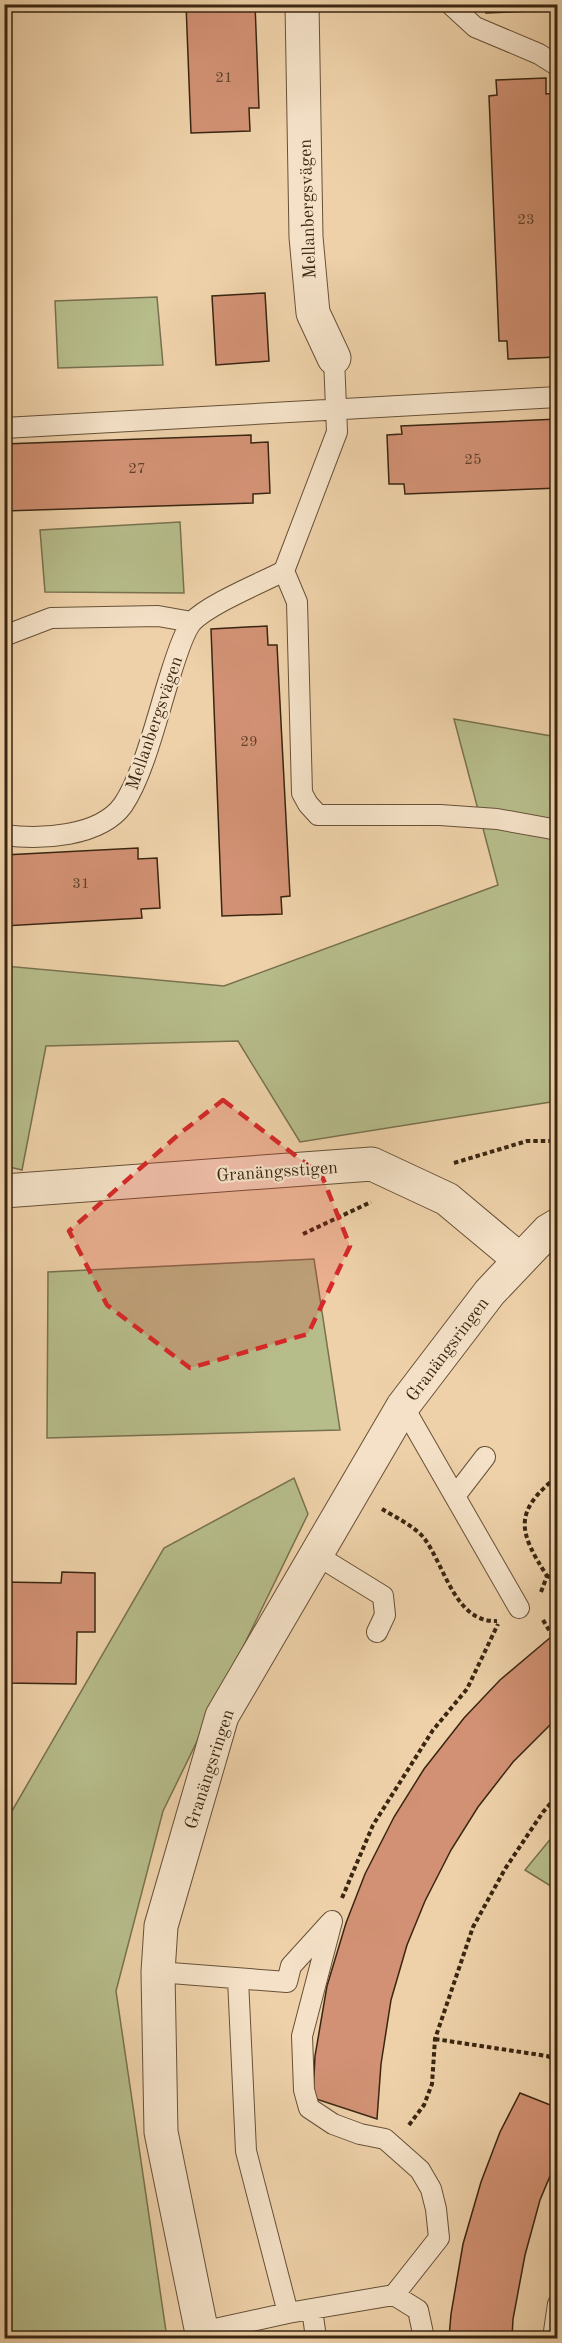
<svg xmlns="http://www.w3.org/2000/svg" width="562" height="2343" viewBox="0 0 562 2343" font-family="'Old Standard TT',serif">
<rect width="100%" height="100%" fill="#eed1a9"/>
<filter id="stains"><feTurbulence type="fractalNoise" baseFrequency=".00333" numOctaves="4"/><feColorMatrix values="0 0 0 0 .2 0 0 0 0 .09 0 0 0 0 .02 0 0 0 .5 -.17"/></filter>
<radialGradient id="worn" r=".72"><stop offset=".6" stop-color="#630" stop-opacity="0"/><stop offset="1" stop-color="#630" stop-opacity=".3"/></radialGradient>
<path fill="#b6bc8a" stroke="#78714e" stroke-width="1.5" d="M157,297L163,365L58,368L55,301Z
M180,522L184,593L45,592L40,530Z
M454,719L557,737V1101L300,1142L238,1041L46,1046L22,1170L5,1166V966L224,986L498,885Z
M314,1259L340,1430L47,1438L48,1272Z
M294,1478L308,1514L163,1811L116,1991L167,2338H5V1823L164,1548Z
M557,1831L558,1890H557L525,1870Z"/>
<path fill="#d29174" stroke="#3a2611" stroke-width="1.5" d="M186,4H255L259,108H249L250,131L191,133Z
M486,4H558V10L486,13Z
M546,78V94L557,93L558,357L508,359L507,341H499L489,96L497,95L496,80Z
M265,293L269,361L216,365L212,296Z
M558,419V488L405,494L404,484H389L387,435L402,434L401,426Z
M251,435V443L268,442L270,493L253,494V503L5,511L4,444Z
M267,626L268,645H277L290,896L281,897L282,914L222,916L211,629Z
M138,848V859L157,858L160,908L141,909L142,918L4,926V855Z
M62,1572L95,1573V1632H77L76,1684L4,1683V1582L61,1583Z
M558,1631V1717L513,1762L478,1807L451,1850L425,1901L407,1945L391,2000L381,2064L377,2119L313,2098L315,2056L327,1986L346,1923L365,1874L394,1817L424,1769L464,1718L500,1680Z
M520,2093L558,2108V2157L540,2200L525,2255L513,2319L512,2338H449L451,2314L463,2244L481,2182L500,2132Z"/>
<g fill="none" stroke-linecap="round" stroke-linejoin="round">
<defs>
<path id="lane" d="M450,4L475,27L539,54L558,66
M4,428L558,397
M284,571L297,602L302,793L308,804L318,815H440L497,819L558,830
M4,636L51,618L158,616L192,622
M4,835C40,840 100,837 123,805C144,774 158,713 170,676C174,663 184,631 192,622C209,604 261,583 284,571L337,432L334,358
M403,1406L519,1608
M455,1496L485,1457
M318,1556L383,1596L385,1615L377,1632
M158,1972L287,1982L291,1966L330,1923
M238,1979L246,2151L288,2313
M394,2295L418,2310L424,2338
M312,2309L316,2338
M201,2332L288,2313L394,2295L439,2238L436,2209L431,2189L420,2170L385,2139L360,2134L333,2124L309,2108L304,2090L302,2036L332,1921
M553,2338L558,2304"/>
<path id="street" d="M302,4L306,237L313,313L334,358
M4,1191L372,1164L447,1199L520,1260
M203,2338L161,2132L158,1972L161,1926L222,1716L403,1406L490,1292L548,1231L558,1225"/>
</defs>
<use href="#lane" stroke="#675137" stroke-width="22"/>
<use href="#street" stroke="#675137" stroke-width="35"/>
<path stroke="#3a2611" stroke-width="4" stroke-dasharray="4.5 3" stroke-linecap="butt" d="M454,1163L527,1141H558
M303,1234L371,1202
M382,1509C395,1517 414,1526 424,1538C445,1566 455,1623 497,1621
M547,1576L558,1578
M541,1592L547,1576C519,1532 512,1512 558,1476
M543,1620L552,1635
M342,1898L373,1825L433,1730L467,1689L498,1624
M435,2039L547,2056L558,2060
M409,2125L424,2105L432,2084L435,2039L473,1927L505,1869L543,1812L558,1795"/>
<use href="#lane" stroke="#f4e1c7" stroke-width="20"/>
<use href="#street" stroke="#f4e1c7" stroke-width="33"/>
</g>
<path fill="#d62828" fill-opacity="0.2" stroke="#d62828" stroke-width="4.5" stroke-dasharray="12 8" stroke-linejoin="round" d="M223,1100L322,1176L350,1246L308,1334L190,1368L107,1305L69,1231L178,1135Z"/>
<g text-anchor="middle" stroke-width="4.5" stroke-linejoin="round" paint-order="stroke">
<g font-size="15" fill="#60412a">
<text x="224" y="82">21</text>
<text x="526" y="224">23</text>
<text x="473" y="464">25</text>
<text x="137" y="473">27</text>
<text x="249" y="746">29</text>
<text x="81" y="888">31</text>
</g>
<g font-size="18" fill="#3a2611" stroke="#f4e1c7">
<text transform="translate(307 209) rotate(-92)" y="6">Mellanbergsvägen</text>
<text transform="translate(154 723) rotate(-71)" y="6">Mellanbergsvägen</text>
<text transform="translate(277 1171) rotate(-4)" y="6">Granängsstigen</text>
<text transform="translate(447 1349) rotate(-53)" y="6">Granängsringen</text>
<text transform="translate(209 1769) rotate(-72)" y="6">Granängsringen</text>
</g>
</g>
<rect width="562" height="2343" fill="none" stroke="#eed1a9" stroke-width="24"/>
<rect x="6" y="6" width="550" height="2331" fill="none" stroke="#3a2611" stroke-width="3"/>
<rect x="12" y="12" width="538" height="2319" fill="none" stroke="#3a2611" stroke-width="1.5"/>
<rect width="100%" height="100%" filter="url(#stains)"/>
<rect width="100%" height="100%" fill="url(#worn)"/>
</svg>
